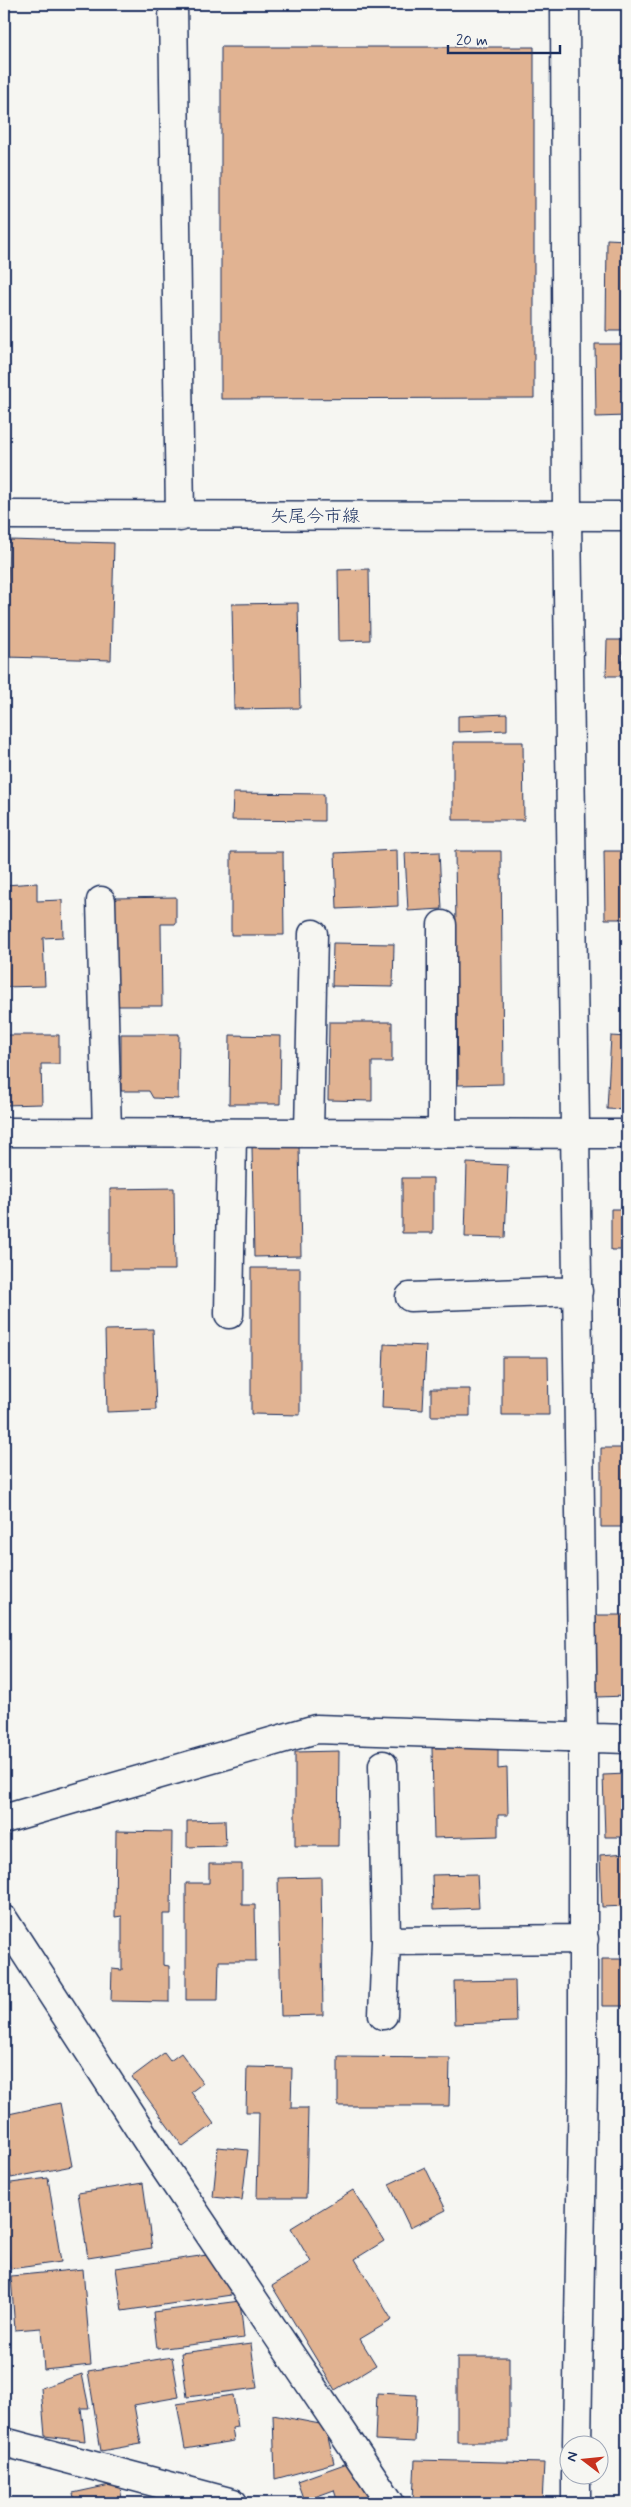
<svg xmlns="http://www.w3.org/2000/svg" width="631" height="2507" viewBox="0 0 631 2507" font-family="Mynerve,'Klee One',sans-serif">
<rect width="100%" height="100%" fill="#f6f6f2"/>
<filter id="ink" filterUnits="userSpaceOnUse"><feTurbulence type="fractalNoise" baseFrequency=".02" numOctaves="2"/><feDisplacementMap in="SourceGraphic" scale="10" xChannelSelector="R" yChannelSelector="G"/><feConvolveMatrix kernelMatrix="1 2 1 2 8 2 1 2 1" color-interpolation-filters="sRGB"/></filter>
<g filter="url(#ink)">
<path fill="#e1b392" stroke="#1b2f5e" d="M221,47H534V398L221,399Z
M607,239L627,240V331H606Z
M595,344H627V416L596,417Z
M9,540L114,543L111,660L6,657Z
M369,569L370,640L339,641L338,570Z
M298,603L300,708L234,709L232,604Z
M607,640H623L622,676H606Z
M507,714V730L458,732V716Z
M453,742H523L524,820H453Z
M233,793L324,794V821L232,820Z
M397,850L398,906L337,909L335,853Z
M455,851H501L503,1084L458,1085Z
M604,851H627V919H605Z
M231,852H283L284,935H231Z
M439,852L442,909L408,911L405,853Z
M37,883V901L62,900L63,937L43,938L45,986L4,987V885Z
M176,897V924H161L162,1006H114V898Z
M333,943L394,944L393,987L332,986Z
M329,1022H392V1062H372V1101L328,1100Z
M121,1034H179L178,1099L153,1098L149,1091H121Z
M4,1035H59V1064H41L42,1104L4,1105Z
M230,1035L281,1036L280,1104H229Z
M611,1036L627,1037V1110L607,1109Z
M299,1145L301,1256L254,1257L252,1147Z
M467,1163L508,1165L505,1238L465,1237Z
M402,1178H433V1233H402Z
M174,1188L175,1270H110V1189Z
M611,1209H627V1409H624V1250H611Z
M251,1268H300V1415L251,1414Z
M153,1329L156,1410L107,1412L105,1330Z
M384,1344L426,1346L423,1410L382,1408Z
M502,1357H548L549,1415H502Z
M431,1389H470V1416H431Z
M601,1448H627V1527H601Z
M595,1615H627V1696L597,1697Z
M498,1746V1769L507,1768L508,1815H498V1836L434,1838L432,1748Z
M339,1751L338,1846H295V1752Z
M627,1774V1837H605L603,1775Z
M225,1820L226,1846L187,1847V1821Z
M116,1831L172,1832L171,1914H163V1965L169,1966V2002L111,2001L112,1969L122,1970V1916L115,1917Z
M627,1853V1906L602,1907L600,1855Z
M209,1864H242V1905H255L256,1961H219L218,2000H186V1883H209Z
M477,1874L479,1908L433,1910L432,1875Z
M321,1877L323,2015L281,2016L278,1878Z
M626,1950L627,2006H602V1959H624Z
M515,1980L516,2022L455,2024L454,1981Z
M164,2053L170,2061L181,2053L203,2083L191,2092L214,2124L183,2147L132,2077Z
M338,2057L450,2058L449,2106H338Z
M247,2067L292,2068L291,2108H308L306,2198H257L259,2112H246Z
M60,2103L72,2166L11,2178L4,2140V2115Z
M218,2147L248,2150L242,2200L213,2197Z
M425,2167L446,2210L410,2228L389,2184Z
M48,2178L61,2262L10,2269L8,2249L4,2250V2184Z
M143,2183L152,2248L88,2258L78,2193Z
M353,2190L384,2241L355,2259L392,2320L360,2339L376,2365L335,2390L272,2286L311,2262L291,2228Z
M214,2254L238,2294L122,2311L116,2268Z
M83,2269L91,2365L44,2370L41,2328L15,2330L11,2276Z
M240,2301L244,2338L157,2349L153,2312Z
M251,2344L257,2388L187,2397L181,2353Z
M172,2357L179,2397L134,2405L141,2444L101,2451L88,2371Z
M457,2357H509V2442H457Z
M82,2374L89,2408H81L85,2441L45,2436L41,2388Z
M377,2393L417,2395L415,2442L375,2440Z
M233,2395L238,2427L232,2428L234,2441L185,2449L177,2404Z
M273,2415L325,2425L334,2463L275,2479Z
M415,2460L544,2463L542,2503L413,2500Z
M350,2462L375,2503H338L334,2490L304,2501L297,2481Z
M119,2483L123,2503H75L73,2493Z
M63,2498L64,2503H37Z"/>
<g fill="none" stroke-linecap="round" stroke-linejoin="round">
<defs>
<path id="street" d="M565,4L567,516L583,1739V2078L577,2444
M101,901L107,1132
M4,1132L627,1134
M309,1133L313,934
M442,1133V925
M410,1297L578,1291
M229,1314L232,1133
M4,1819L316,1729L627,1739
M4,1920L157,2156L390,2503
M386,1941L584,1939
M383,2015L386,1941L383,1765
M4,2442L233,2503
M576,2503V2474"/>
<path id="secondary" d="M173,4L180,517
M4,515L627,516"/>
</defs>
<use href="#street" stroke="#1b2f5e" stroke-width="31"/>
<use href="#secondary" stroke="#1b2f5e" stroke-width="31"/>
<use href="#street" stroke="#f6f6f2" stroke-width="28"/>
<use href="#secondary" stroke="#f6f6f2" stroke-width="28"/>
</g>
</g>
<g text-anchor="middle" stroke-width="5" stroke-linejoin="round" paint-order="stroke">
<g font-size="18" fill="#1b2f5e" stroke="#f6f6f2">
<text x="315" y="522">矢尾今市線</text>
</g>
</g>
<rect width="631" height="2507" fill="none" stroke="#f6f6f2" stroke-width="20"/>
<rect x="10" y="10" width="611" height="2487" fill="none" stroke="#1b2f5e" stroke-width="2" filter="url(#ink)"/>
<g transform="translate(584 2460) rotate(286)"><circle r="24" fill="#f6f6f2" stroke="#9ea6b7"/>
<path d="M0-4L9 19L0 12L-9 19Z" fill="#c8321e"/>
<text y="-8" font-size="14" font-weight="bold" text-anchor="middle" fill="#1b2f5e">N</text>
</g>
<path d="M448 45v8h112v-8" fill="none" stroke="#1b2f5e" stroke-width="2.5"/>
<text x="456" y="45" font-size="15" fill="#1b2f5e" stroke="#f6f6f2" stroke-width="4" paint-order="stroke">20 m</text>
</svg>
